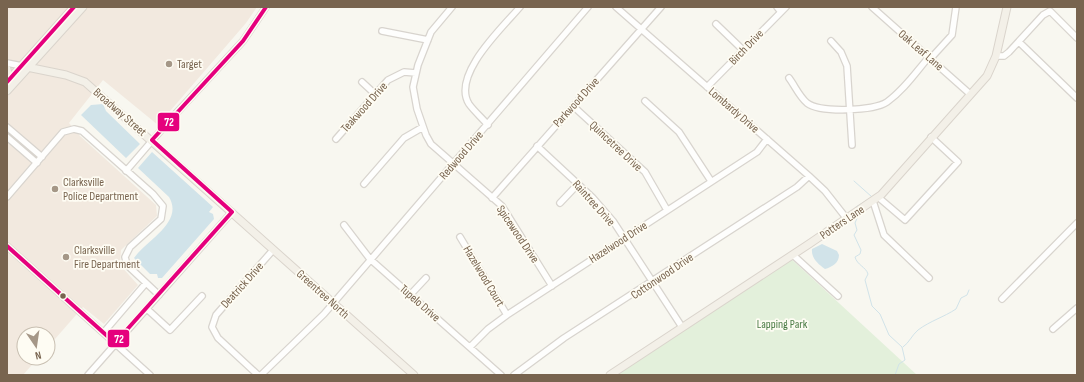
<svg xmlns="http://www.w3.org/2000/svg" width="1084" height="382" viewBox="0 0 1084 382" font-family="'Sofia Sans Condensed',sans-serif">
<rect width="100%" height="100%" fill="#f8f7f0"/>
<path fill="#f2e9df" d="M7,7H257L246,23L158,125L103,80L69,123L80,136L156,205L157,216L121,250L120,265L138,285L104,324L83,307L48,347V334H24V358H38L23,375H7Z"/>
<path fill="#e3f0db" d="M789,257L917,375H613Z"/>
<path fill="#d1e3e9" d="M103,104L106,111L140,144L126,158L81,115L91,105Z
M152,152L213,207L209,212L213,214L214,219L162,278H158L157,274H150L134,258C147,240 184,222 169,197L138,168Z
M822,244L837,251L839,255C839,263 832,267 825,269C818,264 811,258 812,249Z"/>
<g fill="none" stroke-linecap="round" stroke-linejoin="round">
<path stroke="#d1e3e9" stroke-width="1" d="M854,181L872,197L856,207
M858,216L855,223L857,230L854,235L861,250L860,254L855,257C857,265 866,267 868,274L865,280L872,306L880,314L889,335L902,347L905,360L899,364L895,375
M903,347C909,343 912,335 918,330C930,321 944,317 956,309L961,298L967,295L969,290"/>
<defs>
<path id="minor" d="M452,7L431,32L418,65L413,87L417,109L426,135L431,144L502,206L552,286
M616,7L809,176L825,191L847,219
M777,7L781,12
M872,7L970,94
M716,24L743,50
M382,31L428,40
M831,41L841,52L847,66L852,145
M1019,42L1077,98
M996,56H1004L1009,52L1043,15L1050,11L1077,38
M931,58L952,35L956,7
M7,63L22,66
M789,78C795,86 799,96 807,103C820,113 874,111 887,102C904,90 916,72 929,57
M362,82L375,94
M707,87L786,7
M645,101L679,132L711,181
M573,106L645,172L667,210
M488,125C482,118 474,111 469,104C451,75 503,27 520,7
M7,127L42,157
M7,137L37,163
M336,139L388,80L404,72L416,73
M537,146L593,198L613,221L682,327
M126,171L169,121L243,41L266,7
M364,184L404,138L423,127
M7,197L63,132L74,129L82,131L153,194L163,206L161,219L130,247L125,257L127,265L159,295
M878,197L905,220L958,162L931,137
M492,198L661,7
M873,201L884,235L929,278
M560,203L578,184
M344,225L370,259L501,375
M460,237L507,315
M7,246L150,375
M793,255L838,296
M411,294L426,278
M1002,299L1077,223
M147,309L170,330L202,296
M1053,329L1077,308
M104,332L146,283
M470,347L488,329L507,315L757,152L767,139
M88,375L232,212
M258,375L218,338L212,327L216,315L273,250
M261,375L324,314L588,7
M514,375L564,338L797,187L809,176"/>
<path id="major" d="M22,66L66,75L85,82L414,375
M7,69L9,80
M7,82L74,7
M7,91L83,7
M610,375L809,244L881,195L987,76L996,56L1007,7"/>
</defs>
<use href="#minor" stroke="#d8d4ce" stroke-width="8"/>
<use href="#major" stroke="#dad4cc" stroke-width="9"/>
<use href="#minor" stroke="#fefefd" stroke-width="5.5"/>
<use href="#major" stroke="#f3f0e8" stroke-width="7"/>
<defs>
<path id="bus-1" d="M7,82L74,7
M7,246L115,343L232,212L152,140L243,41L266,7"/>
</defs>
<use href="#bus-1" stroke="#fefcf3" stroke-width="7"/>
<use href="#bus-1" stroke="#e5007d" stroke-width="4"/>
</g>
<g fill="#a59787" stroke="#fefcf3" stroke-width="1.5">
<circle cx="169" cy="64" r="4"/>
<circle cx="55" cy="189" r="4"/>
<circle cx="66" cy="257" r="4"/>
</g>
<circle fill="#78644f" stroke="#fefcf3" stroke-width="1.5" cx="63" cy="296" r="3.5"/>
<g text-anchor="middle" stroke-width="3.5" stroke-linejoin="round" paint-order="stroke">
<g font-size="12" fill="#78644f" stroke="#fefcf3">
<text transform="translate(746 47) rotate(-46)" y="4">Birch Drive</text>
<text transform="translate(921 50) rotate(41)" y="4">Oak Leaf Lane</text>
<text transform="translate(576 102) rotate(-48)" y="4">Parkwood Drive</text>
<text transform="translate(364 107) rotate(-48)" y="4">Teakwood Drive</text>
<text transform="translate(734 110) rotate(41)" y="4">Lombardy Drive</text>
<text transform="translate(120 112) rotate(41)" y="4">Broadway Street</text>
<text transform="translate(616 146) rotate(43)" y="4">Quincetree Drive</text>
<text transform="translate(461 155) rotate(-49)" y="4">Redwood Drive</text>
<text transform="translate(594 203) rotate(48)" y="4">Raintree Drive</text>
<text transform="translate(842 222) rotate(-34)" y="4">Potters Lane</text>
<text transform="translate(518 234) rotate(56)" y="4">Spicewood Drive</text>
<text transform="translate(618 242) rotate(-33)" y="4">Hazelwood Drive</text>
<text transform="translate(484 276) rotate(59)" y="4">Hazelwood Court</text>
<text transform="translate(662 276) rotate(-34)" y="4">Cottonwood Drive</text>
<text transform="translate(242 285) rotate(-48)" y="4">Deatrick Drive</text>
<text transform="translate(323 294) rotate(42)" y="4">Greentree North</text>
<text transform="translate(420 303) rotate(41)" y="4">Tupelo Drive</text>
</g>
<g font-size="12" fill="#78644f" stroke="#fefcf3" text-anchor="start">
<text x="177" y="68">Target</text>
<text x="63" y="186">Clarksville<tspan x="63" dy="14">Police Department</tspan></text>
<text x="74" y="254">Clarksville<tspan x="74" dy="14">Fire Department</tspan></text>
</g>
<g font-size="12" fill="#4d7d47" stroke="#fefcf3">
<text x="782" y="328">Lapping Park</text>
</g>
</g>
<g stroke="#fefcf3" stroke-width="1.5">
<rect x="157" y="112" width="23" height="20" rx="4" fill="#e5007d"/>
<rect x="107" y="329" width="23" height="19" rx="4" fill="#e5007d"/>
</g>
<g font-size="11" text-anchor="middle" font-weight="bold" fill="#fff">
<text x="169" y="126">72</text>
<text x="119" y="343">72</text>
</g>
<rect width="1084" height="382" fill="none" stroke="#78644f" stroke-width="16"/>
<g transform="translate(36 346) rotate(167)"><circle r="19" fill="#fefcf3" stroke="#c8bfb1"/>
<path d="M0-3L7 15L0 10L-7 15Z" fill="#a59787"/>
<text y="-6" font-size="11" font-weight="bold" text-anchor="middle" fill="#78644f">N</text>
</g>
</svg>
